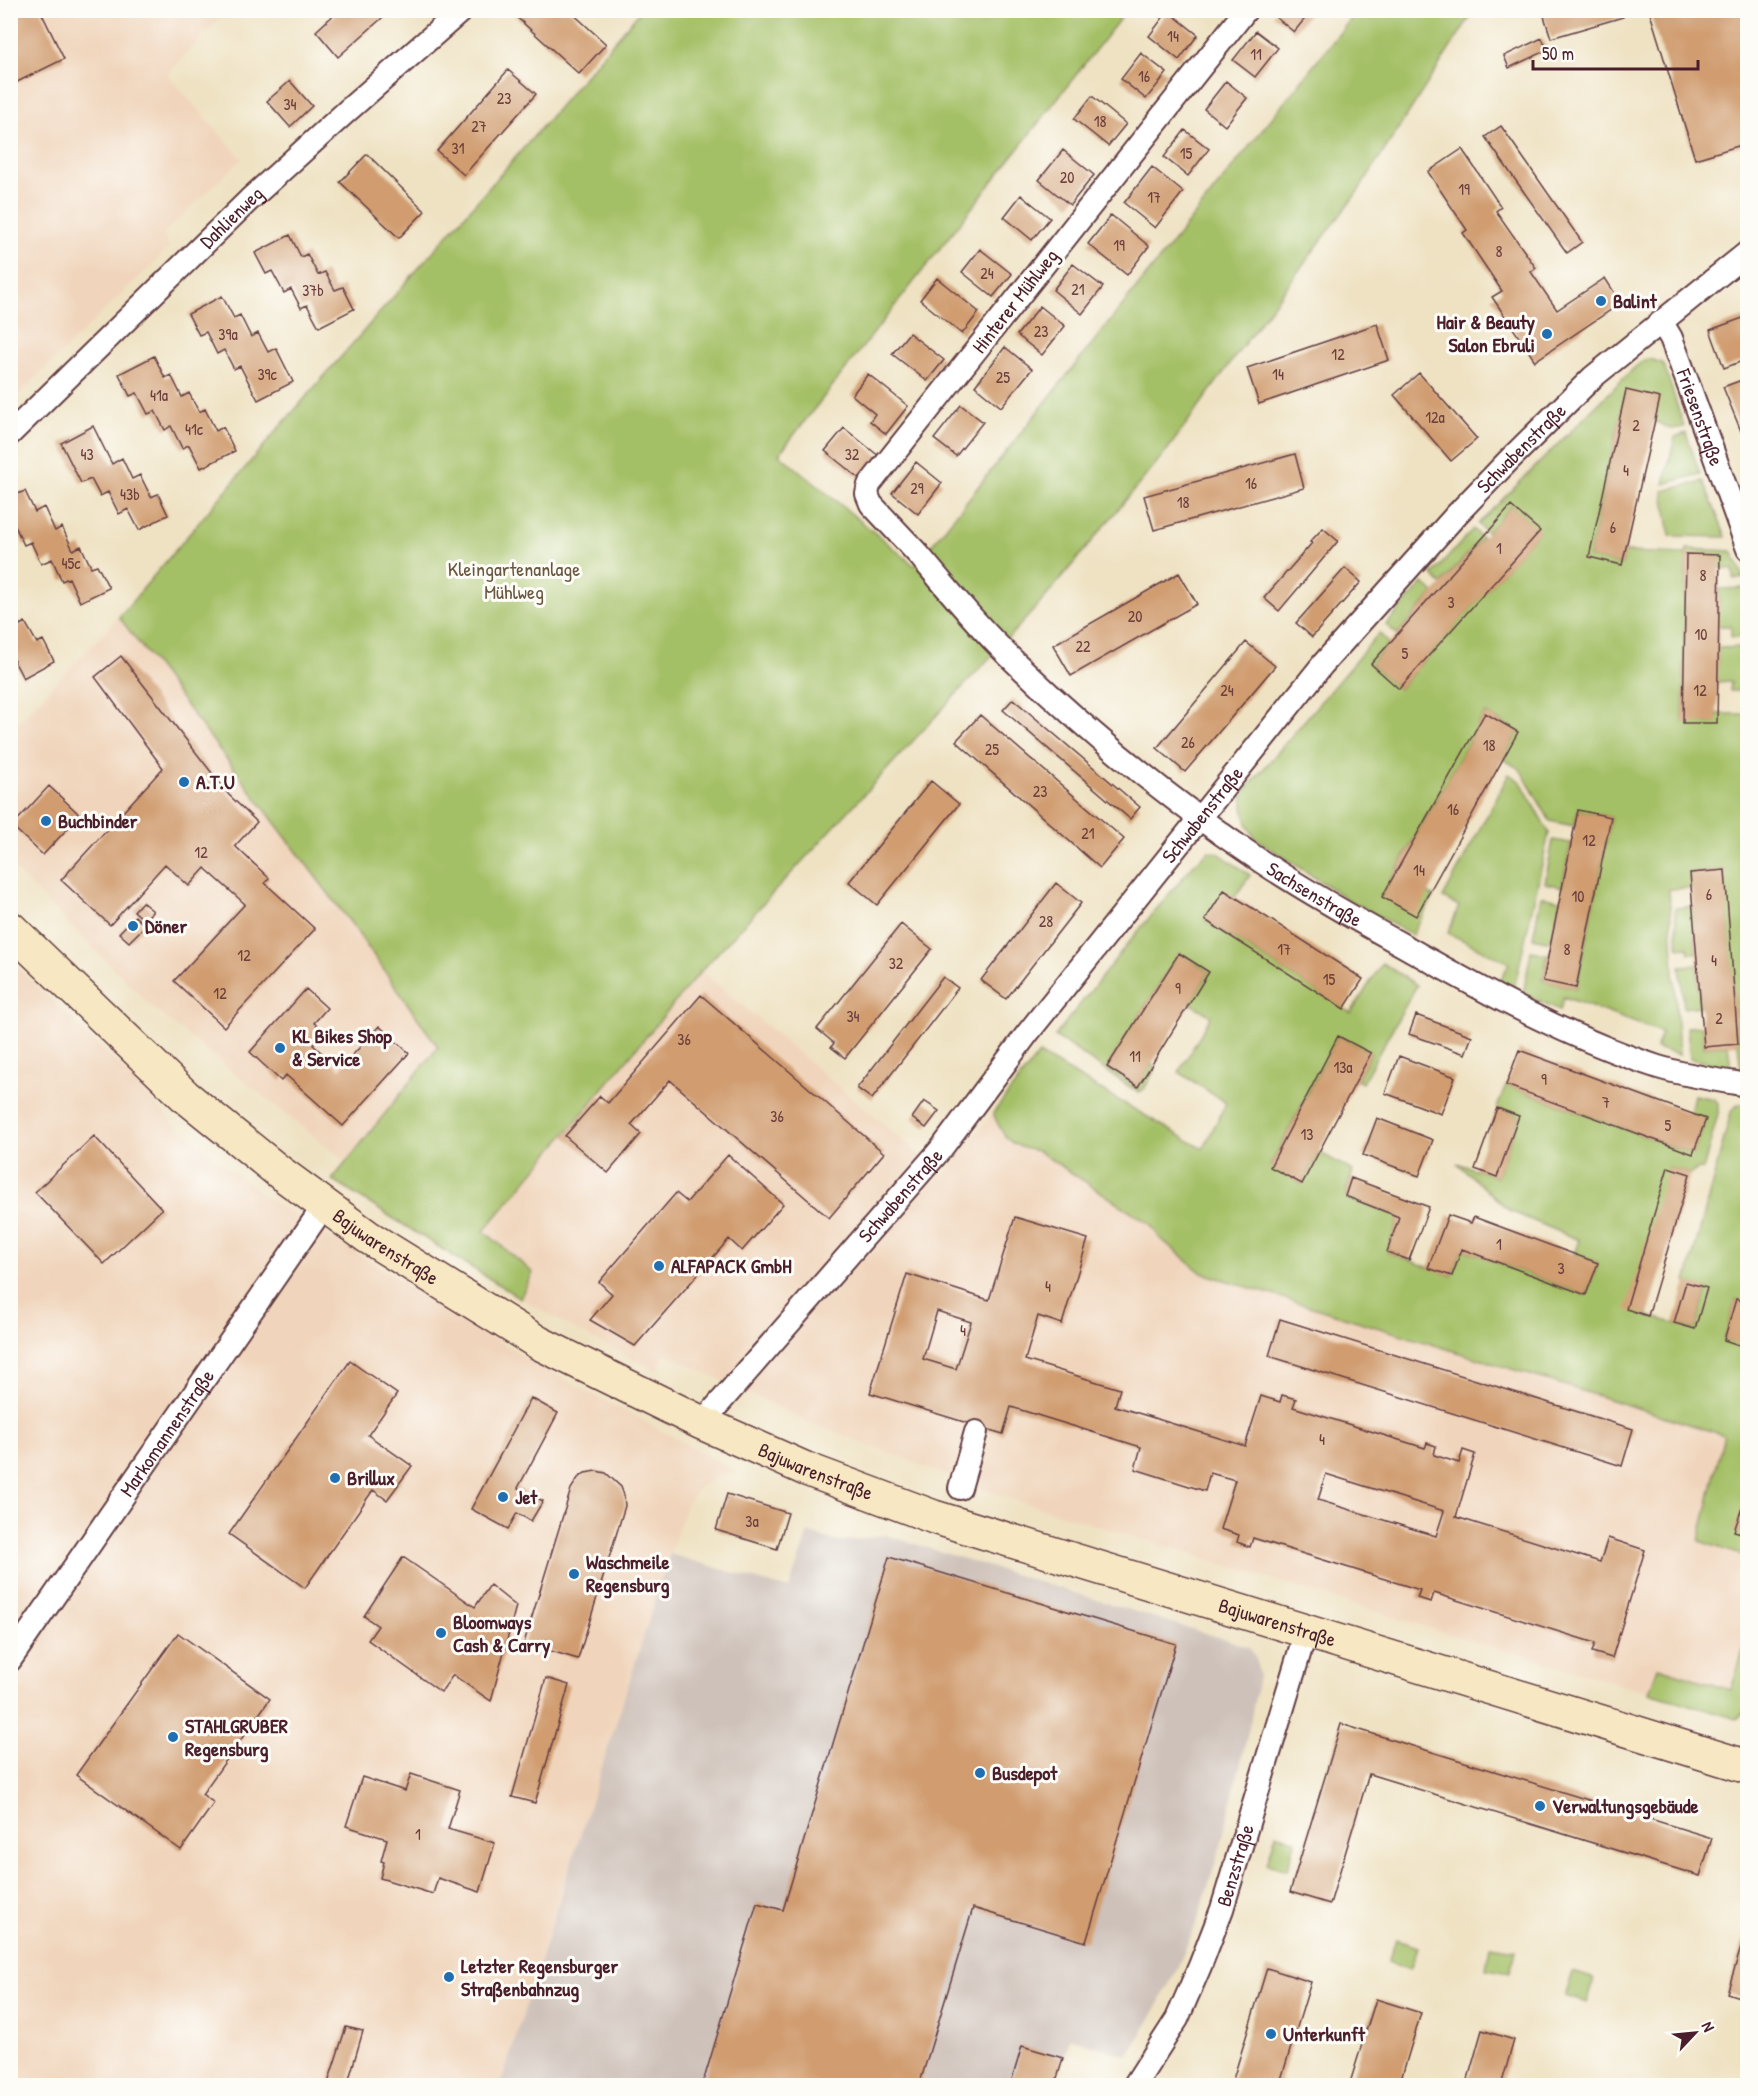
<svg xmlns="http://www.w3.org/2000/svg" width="1758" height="2096" viewBox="0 0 1758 2096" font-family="'Patrick Hand',sans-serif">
<rect width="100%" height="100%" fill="#fdfcf7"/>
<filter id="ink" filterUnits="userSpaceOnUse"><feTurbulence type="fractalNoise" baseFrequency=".0167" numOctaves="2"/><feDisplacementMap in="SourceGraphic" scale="12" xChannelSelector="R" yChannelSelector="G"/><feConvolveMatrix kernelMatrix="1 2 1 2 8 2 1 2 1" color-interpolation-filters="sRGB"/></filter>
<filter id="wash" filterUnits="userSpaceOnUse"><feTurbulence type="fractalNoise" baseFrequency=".008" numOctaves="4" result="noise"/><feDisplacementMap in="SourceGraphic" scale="24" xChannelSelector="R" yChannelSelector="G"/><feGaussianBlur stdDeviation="1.35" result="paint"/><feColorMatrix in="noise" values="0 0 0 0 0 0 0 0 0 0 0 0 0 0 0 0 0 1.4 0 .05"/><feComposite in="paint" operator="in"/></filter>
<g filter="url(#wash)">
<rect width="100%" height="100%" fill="#efe2c3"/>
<path fill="#f0d5bc" d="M11,11H227L167,74L242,159L164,233L169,248L11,402Z
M119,617L353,926L438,1047L346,1162L153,1008L11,866L10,730Z
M10,960L142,1087L173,1123L267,1198L536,1364L737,1471L718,1476L701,1486L687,1502L500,2085H11Z
M701,971L944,1175L1039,1054L1415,1276L1747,1370V1710L1737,1719L1443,1632L992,1493L806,1421L665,1353L657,1371L591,1338L520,1298L533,1273L484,1231Z"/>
<path fill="#cec1b9" d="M808,1532L838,1542L886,1535L1250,1647L1256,1659L1259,1676L1249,1728L1221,1845L1198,1919L1176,1971L1149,2022L1127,2056L1070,2038L1055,2085H919L973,1908L1086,1942L1175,1644L783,1910L757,1903L702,2085L500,2086L670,1554L789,1589Z"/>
<path fill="#a4c066" stroke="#777048" stroke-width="1.5" d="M640,11H1126L779,454L915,566L1357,11H1474L1359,190L1261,321L1168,449L1044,599L701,971L484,1231L533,1273L520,1298L332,1180L438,1047L353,926L119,617L278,429L535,135Z
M1649,359L1662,363L1665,368L1684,427L1671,429L1654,421L1659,398L1626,391L1589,557L1622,565L1625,552L1686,554L1687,549L1732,551L1744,578L1734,579L1733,569L1720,568L1686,555L1683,722L1716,723L1717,714H1747V1071H1741L1738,1044L1724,870L1690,873L1691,888L1669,889L1679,1055L1656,1048L1661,1032L1564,997L1560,1010L1523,994L1531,951L1548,954L1543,981L1576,988L1611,817L1578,810L1574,826L1550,821L1520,769L1503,759L1518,732L1485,713L1382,896L1428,894L1434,896L1412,935L1344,897L1255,838C1245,822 1242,812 1243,793L1379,633L1389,643L1371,664L1399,689L1539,531L1511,506L1487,533L1478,524L1634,368L1644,360Z
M1686,433L1700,474L1664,484L1675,437Z
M1703,481L1726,537L1670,536L1663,491Z
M1473,529L1482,538L1441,584L1432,575Z
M1423,583L1434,593L1397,634L1386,625Z
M1747,588V612L1743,615L1747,626V637H1731V626H1718L1719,589Z
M1747,647V691H1730L1731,681L1717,682L1718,648Z
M1509,774L1521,782L1549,833L1514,989L1500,982L1509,963L1448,933L1459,906L1443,898Z
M1553,840L1571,843L1562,887L1545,883Z
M1209,851L1218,853L1250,875L1235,897L1205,920L1351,1013L1382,963L1417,985L1362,1083L1357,1080L1371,1053L1338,1036L1270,1166L1302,1184L1319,1152L1353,1171L1345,1196L1399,1217L1387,1252L1452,1276L1462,1249L1586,1295L1598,1263L1574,1254L1579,1240L1510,1211L1457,1163L1497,1177L1519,1116L1497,1108L1506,1085L1693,1154L1706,1120L1690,1113L1694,1095L1714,1099L1718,1103V1114L1703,1170L1698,1169L1690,1174L1668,1167L1648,1316L1695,1329L1707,1289L1686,1282L1731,1112C1736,1105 1739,1103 1747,1104V1303L1736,1299L1724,1340L1747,1347V1557L1699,1541L1724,1435L1202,1273L1160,1238L1150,1224L1038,1151C1009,1147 1004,1139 993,1113L1039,1054L1203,1149L1226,1103L1179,1072L1211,1016L1190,1003L1209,972L1179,953L1107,1067L1137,1087L1152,1064L1156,1068L1144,1089L1139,1093L1055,1036L1130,941L1194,864Z
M1541,896L1560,900L1551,942L1533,938Z
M1693,906L1696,953H1689L1688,947L1678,948L1675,908Z
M1697,965L1700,1006L1684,1008L1680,966Z
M1702,1026L1704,1047L1728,1045L1731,1068L1690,1059L1687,1027Z
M1747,1639V1710L1737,1719L1649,1693L1658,1667L1731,1690Z
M1276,1834L1296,1840L1287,1870L1267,1864Z
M1396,1940L1418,1947L1410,1970L1388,1962Z
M1490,1946L1515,1950L1510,1973L1486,1969Z
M1573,1972L1595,1979L1587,2003L1565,1996Z"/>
<g id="blocks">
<path fill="#d09c6f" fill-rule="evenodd" d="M10,10H40L64,59L13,84L10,79Z
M339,10H391L338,57L316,31Z
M509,10H569L606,44L579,74Z
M1277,10H1312L1294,32L1273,15Z
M1542,10H1621L1623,17L1551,38Z
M1649,10H1748V143L1695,159Z
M1168,11L1198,35L1179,60L1149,36Z
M1256,31L1278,48L1255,77L1233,60Z
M1542,38L1547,50L1509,68L1504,56Z
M1141,53L1167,73L1146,99L1121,79Z
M508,70L536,94L464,175L437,151Z
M290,81L312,106L290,127L267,101Z
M1226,81L1247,98L1225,126L1204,109Z
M1092,96L1126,124L1108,146L1074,119Z
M1501,126L1582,242L1567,253L1485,137Z
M1185,130L1209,149L1188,176L1164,157Z
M1462,149L1501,207L1496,211L1536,268L1531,272L1557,310L1605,278L1621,303L1535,361L1492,297L1502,291L1463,233L1467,230L1428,172Z
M1063,150L1094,175L1070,205L1039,180Z
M367,154L425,211L399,238L340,182Z
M1152,167L1183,192L1155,228L1124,203Z
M1021,195L1050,218L1032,240L1004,217Z
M1111,215L1149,246L1127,275L1088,244Z
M290,235L301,257L307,254L318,275L325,272L335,290L343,287L354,309L319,327L307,305L301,308L291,289L284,293L272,271L266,274L255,253Z
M980,249L1012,274L993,297L962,272Z
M1073,264L1103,287L1082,314L1053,290Z
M937,278L979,312L962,334L920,300Z
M222,296L234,318L240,315L251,337L258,333L268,352L276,348L293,382L258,400L240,366L234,369L224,350L217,354L206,332L199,335L188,314Z
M1040,306L1065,326L1042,355L1017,335Z
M1748,316V359L1724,368L1710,330Z
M1377,324L1389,360L1259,404L1247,368Z
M909,333L944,360L927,381L892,354Z
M1005,347L1032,369L1001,407L975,386Z
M154,356L165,378L171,375L182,397L189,393L199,412L205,409L216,431L223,427L235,451L201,468L189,445L182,448L171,426L165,430L155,411L148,414L137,393L130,396L119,374Z
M1419,373L1477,439L1451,461L1394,395Z
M868,374L908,406L886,434L870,421L875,414L852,395Z
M1742,380L1748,394L1747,446L1723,387Z
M1626,390L1660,398L1622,565L1589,557Z
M961,405L983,422L956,456L934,439Z
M93,426L112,464L122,458L132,479L140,475L151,497L158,494L168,515L139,530L128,509L119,514L108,492L100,496L91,479L81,483L61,443Z
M844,428L880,457L861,480L825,451Z
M1295,454L1304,488L1154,530L1144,496Z
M916,462L942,483L918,514L892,493Z
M25,491L35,512L44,507L55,531L62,527L73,550L81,546L91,567L97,565L109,588L80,602L69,578L62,581L52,559L41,564L31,542L24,545L13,522L10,523V497Z
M1511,506L1540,531L1399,689L1371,664Z
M1323,528L1338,541L1279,611L1264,598L1312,543L1310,542Z
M1686,554L1720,555L1717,723H1683Z
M1345,568L1361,582L1312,637L1296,623Z
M1179,573L1197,604L1071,676L1053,645Z
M10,608L20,625L25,622L37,643L43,640L54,661L23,678L12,657L10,658Z
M1246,642L1275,666L1185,772L1157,748Z
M121,656L229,795L257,822L235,846L269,878L265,883L315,929L224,1027L174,981L245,904L207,870L205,868L189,886L165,864L110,925L61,880L163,768L95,677Z
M1013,699L1140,807L1130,819L1003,710Z
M1485,713L1518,732L1416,916L1382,897Z
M980,715L1124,839L1100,868L956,741Z
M931,781L959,804L877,905L849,882Z
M49,786L80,815L43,855L12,826Z
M1578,810L1611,817L1576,988L1543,981Z
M1725,870L1738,1044L1704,1047L1690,873Z
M1056,883L1081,903L1006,999L981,980Z
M1224,890L1363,979L1344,1009L1205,920Z
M142,902L153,911L144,920L134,911Z
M135,916L145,926L129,942L119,933Z
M901,924L932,949L845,1058L831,1047L834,1043L817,1029Z
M1179,953L1209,972L1138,1087L1107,1067Z
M943,977L958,988L872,1099L857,1088Z
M306,989L327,1008L314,1023L325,1032L313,1045L340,1069L379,1026L409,1053L343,1126L286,1075L281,1081L250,1052Z
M701,995L884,1153L829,1218L670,1080L631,1125L641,1134L608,1173L565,1136L600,1096L608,1103Z
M1416,1015L1472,1036L1465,1054L1409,1034Z
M1338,1036L1371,1053L1302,1184L1270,1167Z
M1519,1050L1706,1119L1693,1154L1506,1085Z
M1399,1056L1455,1077L1441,1114L1385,1093Z
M924,1101L939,1111L926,1128L912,1118Z
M1497,1108L1519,1116L1497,1177L1475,1169Z
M1377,1118L1433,1140L1419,1176L1363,1155Z
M94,1136L162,1209L104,1264L35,1192Z
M728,1155L783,1204L742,1251L729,1239L635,1346L590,1320L612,1294L599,1282L676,1193L687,1202Z
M1668,1167L1690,1174L1648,1316L1626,1309Z
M1351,1178L1429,1207L1409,1260L1387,1252L1399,1217L1345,1196Z
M1448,1215L1471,1223L1474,1217L1598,1263L1586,1295L1462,1249L1452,1276L1428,1268Z
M1015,1217L1088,1239L1062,1324L1038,1316L1025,1360L1120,1389L1115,1406L1245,1446L1261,1396L1280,1402L1282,1395L1296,1399L1293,1407L1425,1448L1427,1443L1436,1446L1434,1455L1459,1463L1463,1450L1475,1454L1456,1517L1600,1562L1608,1538L1645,1550L1612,1658L1592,1652L1595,1643L1434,1593L1431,1602L1417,1598L1420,1590L1253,1538L1250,1547L1237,1542L1239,1535L1220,1529L1235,1480L1210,1473L1205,1491L1135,1469L1141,1447L1011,1407L1003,1434L870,1393L907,1274L989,1300ZM937,1311L971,1322L956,1369L923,1359ZM1326,1474L1444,1511L1436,1536L1318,1500Z
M1686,1282L1707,1288L1695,1329L1674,1323Z
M1736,1299L1748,1303V1338L1745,1347L1724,1340Z
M1280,1319L1633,1429L1622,1466L1269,1356Z
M350,1361L397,1394L368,1435L412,1466L387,1500L373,1490L305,1588L229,1534Z
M531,1398L558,1413L518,1488L543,1501L531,1521L517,1513L508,1529L471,1509Z
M596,1471L606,1473L621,1487L624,1495L625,1506L578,1659L524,1643L571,1489L578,1478L585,1473Z
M1748,1490V1535L1734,1531Z
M727,1494L788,1513L777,1549L716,1530Z
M403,1557L475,1607L490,1585L516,1606L491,1701L453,1675L441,1692L368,1640L378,1626L364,1616Z
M889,1557L1176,1644L1086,1942L973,1908L919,2086H702L757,1903L783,1910Z
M178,1633L270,1699L202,1794L214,1803L181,1850L76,1775Z
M546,1678L569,1685L535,1803L512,1797Z
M1341,1724L1712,1838L1700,1876L1369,1774L1330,1904L1290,1892Z
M411,1774L460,1790L448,1829L495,1843L480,1892L438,1878L433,1894L380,1878L384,1862L381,1861L387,1839L346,1826L362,1777L405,1791Z
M1747,1928H1748V2000L1727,1993Z
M1267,1968L1311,1982L1279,2086H1231Z
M1376,1999L1421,2013L1399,2086H1349Z
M346,2027L363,2031L347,2086H327Z
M1482,2030L1514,2040L1501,2086H1466Z
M1022,2046L1063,2058L1055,2086H1010Z"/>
</g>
</g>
<g filter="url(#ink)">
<use href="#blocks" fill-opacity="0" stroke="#633c42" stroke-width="1.5"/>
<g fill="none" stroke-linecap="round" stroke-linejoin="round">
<defs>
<g id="street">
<path id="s1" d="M1246,10L869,485L867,494L871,504C887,521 903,538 919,555C950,592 981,630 1016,663C1092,736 1174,803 1262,862C1309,893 1357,920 1406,947C1487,993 1569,1038 1658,1067C1687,1076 1717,1080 1748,1085"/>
<path id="s2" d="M1662,323L1671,338L1689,386L1748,549"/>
<path id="s3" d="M10,434L249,200L346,112L462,10"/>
<path id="s4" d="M702,1423L941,1149L1027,1034L1323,664L1457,514L1507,462L1593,377L1748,252"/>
<path d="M960,1488L976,1432"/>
<path id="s5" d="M10,1660L324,1206"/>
<path id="s6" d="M1134,2086L1177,2019L1200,1966L1222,1909L1306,1631"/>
</g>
<g id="secondary">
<path id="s7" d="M10,928L185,1096L278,1171L368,1237L539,1343L702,1423L806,1469L934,1517L1748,1767"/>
</g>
</defs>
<use href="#street" stroke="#633c42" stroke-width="26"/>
<use href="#secondary" stroke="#633c42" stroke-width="36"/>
<use href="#street" stroke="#fff" stroke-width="22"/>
<use href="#secondary" stroke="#f7e8c3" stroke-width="33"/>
</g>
</g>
<g fill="#1f6fb2" stroke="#fdfcf7" stroke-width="2">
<circle cx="1601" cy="301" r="6"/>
<circle cx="1547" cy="334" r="6"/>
<circle cx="184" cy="782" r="6"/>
<circle cx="46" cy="821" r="6"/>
<circle cx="133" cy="926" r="6"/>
<circle cx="280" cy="1048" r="6"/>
<circle cx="659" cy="1266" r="6"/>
<circle cx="335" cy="1478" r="6"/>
<circle cx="503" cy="1497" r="6"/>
<circle cx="574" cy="1574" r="6"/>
<circle cx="441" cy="1633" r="6"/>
<circle cx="173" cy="1737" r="6"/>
<circle cx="980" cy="1773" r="6"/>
<circle cx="1540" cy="1806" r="6"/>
<circle cx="449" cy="1977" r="6"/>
<circle cx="1271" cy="2034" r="6"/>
</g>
<g text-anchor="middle" stroke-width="6" stroke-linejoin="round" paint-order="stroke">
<g font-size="16" fill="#6c3e3c">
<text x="1173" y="42">14</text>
<text x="1256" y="60">11</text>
<text x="1144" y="82">16</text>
<text x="504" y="104">23</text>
<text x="290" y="110">34</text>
<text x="1100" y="127">18</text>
<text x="479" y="132">27</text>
<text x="458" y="154">31</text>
<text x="1186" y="159">15</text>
<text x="1067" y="183">20</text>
<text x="1464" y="195">19</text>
<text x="1154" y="203">17</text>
<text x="1119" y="251">19</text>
<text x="1499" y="257">8</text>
<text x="987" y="279">24</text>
<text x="1078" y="295">21</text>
<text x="313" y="296">37b</text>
<text x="1041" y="337">23</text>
<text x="228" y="340">39a</text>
<text x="1338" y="360">12</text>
<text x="267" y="380">39c</text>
<text x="1278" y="380">14</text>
<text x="1003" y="383">25</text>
<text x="159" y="401">41a</text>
<text x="1435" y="423">12a</text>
<text x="1636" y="431">2</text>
<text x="194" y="435">41c</text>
<text x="87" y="460">43</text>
<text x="852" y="460">32</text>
<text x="1626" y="476">4</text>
<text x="1251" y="489">16</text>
<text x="917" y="494">29</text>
<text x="130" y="500">43b</text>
<text x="1183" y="508">18</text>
<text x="1613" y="533">6</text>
<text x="1499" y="554">1</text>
<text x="71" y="569">45c</text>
<text x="1703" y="581">8</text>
<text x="1451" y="608">3</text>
<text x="1135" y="622">20</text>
<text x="1701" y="640">10</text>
<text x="1083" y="652">22</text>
<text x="1405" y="659">5</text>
<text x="1227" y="696">24</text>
<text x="1700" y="696">12</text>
<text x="1188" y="748">26</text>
<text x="1489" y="751">18</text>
<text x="992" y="755">25</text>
<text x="1040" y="797">23</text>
<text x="1453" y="815">16</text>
<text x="1088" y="839">21</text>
<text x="1589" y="846">12</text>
<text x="201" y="858">12</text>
<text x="1419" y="876">14</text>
<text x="1709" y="900">6</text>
<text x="1578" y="902">10</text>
<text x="1046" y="927">28</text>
<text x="1284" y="955">17</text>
<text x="1567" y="955">8</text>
<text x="244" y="961">12</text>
<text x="1714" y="966">4</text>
<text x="896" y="969">32</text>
<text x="1329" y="985">15</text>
<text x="1178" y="994">9</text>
<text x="220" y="999">12</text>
<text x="853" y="1022">34</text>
<text x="1719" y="1024">2</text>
<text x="684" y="1045">36</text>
<text x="1135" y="1062">11</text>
<text x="1343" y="1073">13a</text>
<text x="1544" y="1085">9</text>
<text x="1606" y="1108">7</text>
<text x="777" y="1122">36</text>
<text x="1668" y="1131">5</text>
<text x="1307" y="1140">13</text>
<text x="1499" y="1250">1</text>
<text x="1561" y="1274">3</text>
<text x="1048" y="1292">4</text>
<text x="963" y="1336">4</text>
<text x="1322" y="1445">4</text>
<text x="752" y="1527">3a</text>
<text x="418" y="1840">1</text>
</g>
<g font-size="20" fill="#4a1f2b" stroke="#fdfcf7">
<text dy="7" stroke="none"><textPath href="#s3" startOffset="310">Dahlienweg</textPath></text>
<text transform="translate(1015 301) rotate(-52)" y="7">Hinterer Mühlweg</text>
<text dy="7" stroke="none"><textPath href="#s2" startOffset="102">Friesenstraße</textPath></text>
<text dy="7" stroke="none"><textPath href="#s4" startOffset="1274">Schwabenstraße</textPath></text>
<text dy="7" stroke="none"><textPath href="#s4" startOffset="788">Schwabenstraße</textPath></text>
<text dy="7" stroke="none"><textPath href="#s1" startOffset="1220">Sachsenstraße</textPath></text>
<text dy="7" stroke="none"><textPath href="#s4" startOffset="302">Schwabenstraße</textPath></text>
<text dy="7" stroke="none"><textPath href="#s7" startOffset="494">Bajuwarenstraße</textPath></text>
<text dy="7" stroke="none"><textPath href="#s5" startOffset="276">Markomannenstraße</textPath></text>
<text dy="7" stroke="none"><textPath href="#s7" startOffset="980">Bajuwarenstraße</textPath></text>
<text dy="7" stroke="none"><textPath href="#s7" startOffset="1466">Bajuwarenstraße</textPath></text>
<text dy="7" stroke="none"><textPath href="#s6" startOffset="244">Benzstraße</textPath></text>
</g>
<g font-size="20" font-weight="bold" fill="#4a1f2b" stroke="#fdfcf7" text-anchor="start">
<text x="1613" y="308">Balint</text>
<text x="1535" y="329" text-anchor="end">Hair &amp; Beauty<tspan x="1535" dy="23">Salon Ebruli</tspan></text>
<text x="196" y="789">A.T.U</text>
<text x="58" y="828">Buchbinder</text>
<text x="145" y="933">Döner</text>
<text x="292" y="1043">KL Bikes Shop<tspan x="292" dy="23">&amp; Service</tspan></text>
<text x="671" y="1273">ALFAPACK GmbH</text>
<text x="347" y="1485">Brillux</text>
<text x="515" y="1504">Jet</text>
<text x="586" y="1569">Waschmeile<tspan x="586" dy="23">Regensburg</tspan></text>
<text x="453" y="1629">Bloomways<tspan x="453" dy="23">Cash &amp; Carry</tspan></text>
<text x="185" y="1733">STAHLGRUBER<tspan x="185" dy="23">Regensburg</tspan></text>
<text x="992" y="1780">Busdepot</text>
<text x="1552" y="1813">Verwaltungsgebäude</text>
<text x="461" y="1973">Letzter Regensburger<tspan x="461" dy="23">Straßenbahnzug</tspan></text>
<text x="1283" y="2041">Unterkunft</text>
</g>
<g font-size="20" fill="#6a5740" stroke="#fdfcf7">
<text x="514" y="576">Kleingartenanlage<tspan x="514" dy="23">Mühlweg</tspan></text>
</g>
</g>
<rect width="1758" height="2096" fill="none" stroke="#fdfcf7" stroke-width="36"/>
<g transform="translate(1695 2033) rotate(64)" stroke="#fdfcf7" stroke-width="4.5" paint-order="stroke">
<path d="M0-4.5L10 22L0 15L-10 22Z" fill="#4a1f2b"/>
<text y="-9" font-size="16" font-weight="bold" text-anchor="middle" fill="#4a1f2b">N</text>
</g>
<path d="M1533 60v9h165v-9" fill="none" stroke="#4a1f2b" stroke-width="3"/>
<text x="1542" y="60" font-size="18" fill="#4a1f2b" stroke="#fdfcf7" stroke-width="4.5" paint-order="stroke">50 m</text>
</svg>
